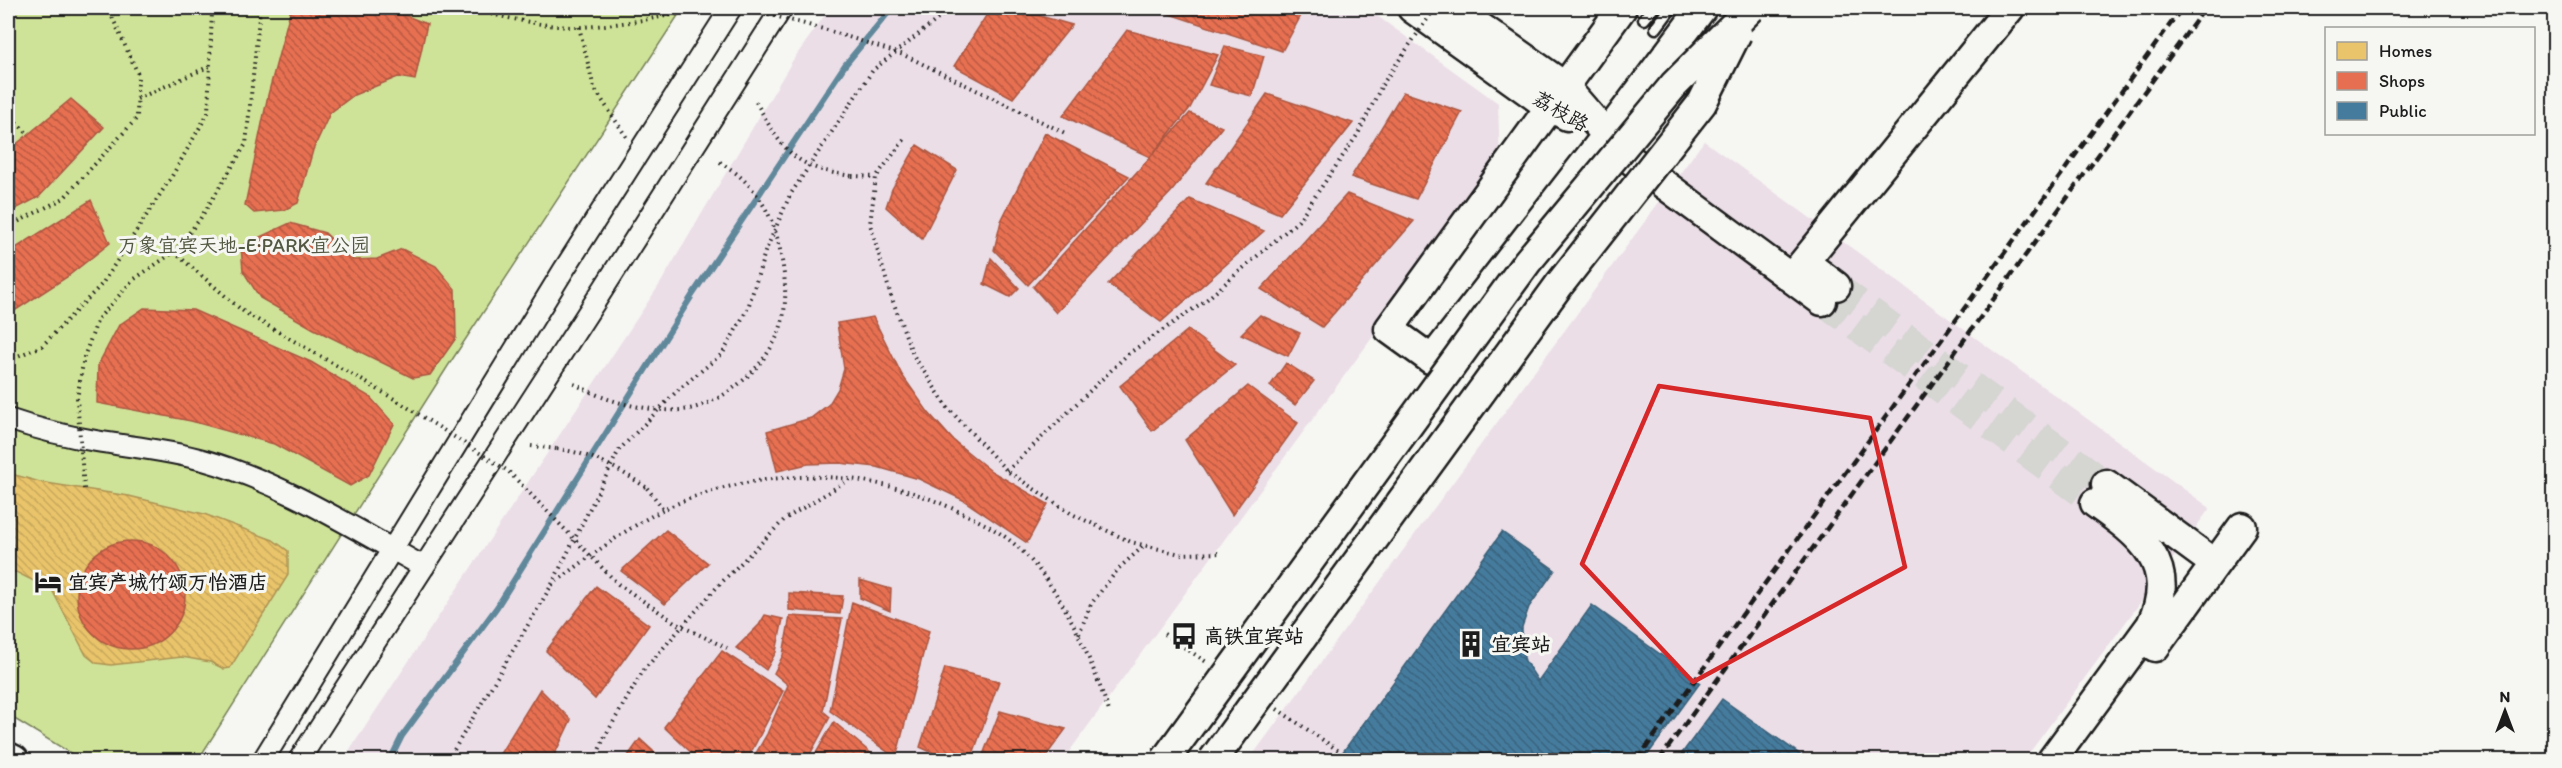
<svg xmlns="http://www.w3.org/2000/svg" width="2562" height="768" viewBox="0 0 2562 768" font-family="Itim,'LXGW WenKai TC',sans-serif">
<defs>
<pattern id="homes-back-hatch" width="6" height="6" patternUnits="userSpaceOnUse" patternTransform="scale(1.5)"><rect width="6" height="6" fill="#e9c46a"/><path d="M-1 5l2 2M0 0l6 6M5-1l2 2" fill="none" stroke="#c7a85b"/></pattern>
<pattern id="shops-back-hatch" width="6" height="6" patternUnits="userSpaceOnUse" patternTransform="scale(1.5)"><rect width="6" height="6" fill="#e76f51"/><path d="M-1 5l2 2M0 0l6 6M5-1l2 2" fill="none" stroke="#ba5a42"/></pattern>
<pattern id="public-back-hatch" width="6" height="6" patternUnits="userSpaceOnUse" patternTransform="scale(1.5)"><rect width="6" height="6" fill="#457b9d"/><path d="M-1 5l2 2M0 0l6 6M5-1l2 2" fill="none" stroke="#39647f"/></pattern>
</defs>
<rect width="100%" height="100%" fill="#f6f6f2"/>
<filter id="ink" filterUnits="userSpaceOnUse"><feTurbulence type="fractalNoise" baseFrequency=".0167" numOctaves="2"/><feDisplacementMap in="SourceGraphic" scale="12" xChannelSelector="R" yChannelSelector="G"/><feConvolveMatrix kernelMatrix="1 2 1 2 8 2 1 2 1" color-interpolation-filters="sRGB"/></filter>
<g filter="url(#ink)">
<path fill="#ebdee7" d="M830,8H1366L1498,103L1500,163L1063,760H343L660,284L793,60Z
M1704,141L2210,508L2024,760H1249Z"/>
<path fill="#cfe398" stroke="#76805a" stroke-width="1.5" d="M8,8H683L448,366L198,760H82L8,715Z"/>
<path fill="url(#homes-back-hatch)" stroke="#ac9253" stroke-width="1.5" d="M8,473L40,482L129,496L204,514L273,540L288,551V575L230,668L224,669L210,662L182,657L111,665L96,663L86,655L52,590L16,572L8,573Z"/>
<path fill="url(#shops-back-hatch)" stroke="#aa5641" stroke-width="1.5" d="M291,8H387L427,24L415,80L398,77L354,95L330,113L313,150L298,203L284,210L254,213L245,205L268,95Z
M991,8H1012L1072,25L1013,98L954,66Z
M1155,8H1305L1282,51L1154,9Z
M1127,30L1218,55L1190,108L1150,157L1063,116Z
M1225,46L1264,56L1252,96L1209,85Z
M1403,92L1462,112L1416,199L1351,177Z
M1267,94L1353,123L1280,214L1206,183Z
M71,99L104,127L39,197L8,213V151Z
M1190,113L1222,127L1172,191L1056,313L1033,287Z
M1045,133L1129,176L1028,285L994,250L1001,221Z
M917,145L957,170L922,239L886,207L892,189Z
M1347,194L1414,221L1322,327L1261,289Z
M1190,199L1264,231L1161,322L1108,284Z
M91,200L110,243L67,277L8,315V253Z
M290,223L325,233L353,260L377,259L402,249L436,266L455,289L456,338L430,375L413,378L314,329L260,298L243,271L241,246Z
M991,258L1019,288L1010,297L984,284Z
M144,308L193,310L311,362L370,397L394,424L369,475L350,486L274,444L191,421L97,403L98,365L119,325Z
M1260,315L1300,333L1288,356L1241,334Z
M873,317L902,375L928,412L953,440L991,471L1048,504L1027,543L963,500L919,479L877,467L839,463L808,464L777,471L767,431L811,418L829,404L838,389L844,369L837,323Z
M1188,330L1235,365L1152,431L1120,386Z
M1286,363L1314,381L1295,405L1270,386Z
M1248,386L1298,423L1232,515L1185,440Z
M666,530L708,563L665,604L621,571Z
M77 595a54 54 0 1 1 108 0a54 54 0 1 1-108 0Z
M860,580L891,589L890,611L860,598Z
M596,586L649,625L595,699L546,651Z
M789,593L843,596L840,614L789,610Z
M852,602L929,631L896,758L830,711Z
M765,615L783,619L776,652L766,670L736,648L759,625Z
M790,616L842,619L823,711L830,717L807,760H752L767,734L788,685L774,673L783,655Z
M722,651L783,691L747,760H699L664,727Z
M945,668L999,681L971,760H948L920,747Z
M540,689L571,720L552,760H500L498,757Z
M1000,711L1066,729L1043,760H981Z
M834,722L879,760H812Z
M640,739L663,760H625Z"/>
<path fill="url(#public-back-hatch)" stroke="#395e76" stroke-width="1.5" d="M1502,532L1555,570L1529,607L1522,627V650L1525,661L1538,681L1592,605L1700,683L1644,760H1337Z
M1722,699L1808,760H1677Z"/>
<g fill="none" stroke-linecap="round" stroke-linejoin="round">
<path stroke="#60889b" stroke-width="6" d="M390,760L402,736L497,607L693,294L845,65L892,8"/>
<path stroke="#d5d5d2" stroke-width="28" stroke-dasharray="28 14" stroke-linecap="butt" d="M1836,286L2106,484
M1822,301L2095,503"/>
<defs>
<path id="lane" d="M1644,19L1653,8
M1656,28L1671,8"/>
<path id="street" d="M8,419C37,429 65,436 96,441C132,447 168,450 203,460C282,482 353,528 424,567
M263,760L563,271L731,8
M299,760L600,294L782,8"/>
<path id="secondary" d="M1412,8L1550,107L1567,116
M1453,8L1564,86L1623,154L1822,301
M1622,8L1389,329L1432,360L1606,136L1702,8
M1804,262L1836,286
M1791,278L2010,8
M2106,484L2215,564
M2155,647L2242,527
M8,757L14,760
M2052,760L2151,625C2180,564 2140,535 2095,503"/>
</defs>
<use href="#lane" stroke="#1c1c1c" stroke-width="15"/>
<use href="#street" stroke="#1c1c1c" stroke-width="24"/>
<use href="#secondary" stroke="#1c1c1c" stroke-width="33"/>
<path stroke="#1c1c1c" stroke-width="4" stroke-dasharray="1.5 4.5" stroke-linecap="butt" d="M462,8C498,15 544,28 580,27C623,25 666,16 708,8
M579,27L594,88L627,138
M137,99L210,66
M756,102L765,118
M8,114L28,134
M904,140L876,177L870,224L891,296L913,355L948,408L1007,471L1072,514L1131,542L1180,554L1222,553
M720,162L732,170
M852,176L876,177
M8,227L64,198L137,118L138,74L108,8
M8,360L42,346L102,284L172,176L208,113L212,11L210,8
M574,384L591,392
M531,446L557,449
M1007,471L1128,354L1206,300L1298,221L1358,134L1382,85
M647,488L665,511
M552,585C594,554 636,519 686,500C776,466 871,469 958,511C980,521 1002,532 1020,549C1065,593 1088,653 1109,711
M1079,634L1091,604L1119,568L1145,545
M1164,634L1208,663
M1277,709L1342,753
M448,760L551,586L619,450L678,390L723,353L748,308L765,252L790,195L873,70L943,15L948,8
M595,760L604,738L643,671L718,586L785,519L850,479"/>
<use href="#lane" stroke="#f6f6f2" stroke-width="10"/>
<use href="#street" stroke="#f6f6f2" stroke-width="20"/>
<use href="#secondary" stroke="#f6f6f2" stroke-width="28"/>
<path stroke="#1c1c1c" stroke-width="4.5" stroke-dasharray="9 4.5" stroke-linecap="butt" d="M1637,760L2182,8
M1659,760L2205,8"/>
<defs>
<path id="secondary-bridge" d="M1165,760L1527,262L1674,85L1751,8
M1213,760L1559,285L1702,103L1737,33"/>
</defs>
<use href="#secondary-bridge" stroke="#1c1c1c" stroke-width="33" stroke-linecap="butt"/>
<path stroke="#1c1c1c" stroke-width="4" stroke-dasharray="1.5 4.5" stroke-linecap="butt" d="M745,8L827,30L904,55L1067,134
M1382,85L1435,8
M765,118C787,158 806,170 852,176
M174,252L244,312L396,400L508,471L618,584L679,625L727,648
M591,392C615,404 661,414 689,409C729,401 775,359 783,318C787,297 785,276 781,255C775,220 760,191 732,170
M557,449C591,453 619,469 647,488
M84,489L77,399L84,357L98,319L133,280L174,252L200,219L246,144L260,8"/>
<use href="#secondary-bridge" stroke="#f6f6f2" stroke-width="28"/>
</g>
</g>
<path fill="none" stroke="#d62828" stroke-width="4.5" stroke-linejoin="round" d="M1659,386L1870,418L1905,567L1693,682L1582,564Z"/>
<defs>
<symbol id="hotel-bare" viewBox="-9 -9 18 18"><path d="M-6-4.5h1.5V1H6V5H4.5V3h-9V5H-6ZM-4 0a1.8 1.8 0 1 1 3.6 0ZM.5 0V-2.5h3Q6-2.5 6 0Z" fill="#1c1c1c" stroke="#f6f6f2" stroke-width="2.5" paint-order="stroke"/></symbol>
<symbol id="bus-bare" viewBox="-9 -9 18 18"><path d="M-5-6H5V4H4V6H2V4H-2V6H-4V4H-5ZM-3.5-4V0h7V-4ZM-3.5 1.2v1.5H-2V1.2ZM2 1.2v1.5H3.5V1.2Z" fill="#1c1c1c" stroke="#f6f6f2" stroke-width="2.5" paint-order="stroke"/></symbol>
<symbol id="building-bare" viewBox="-9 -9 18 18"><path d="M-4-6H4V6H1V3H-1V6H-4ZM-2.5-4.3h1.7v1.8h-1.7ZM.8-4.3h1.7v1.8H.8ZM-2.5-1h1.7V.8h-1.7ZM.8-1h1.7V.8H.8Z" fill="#1c1c1c" stroke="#f6f6f2" stroke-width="2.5" paint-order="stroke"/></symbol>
</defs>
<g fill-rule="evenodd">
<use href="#hotel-bare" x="29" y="563" width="38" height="38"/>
<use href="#bus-bare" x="1165" y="617" width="38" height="38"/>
<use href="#building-bare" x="1452" y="625" width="38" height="38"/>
</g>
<g text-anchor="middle" stroke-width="6" stroke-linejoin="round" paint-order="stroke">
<g font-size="20" fill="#1c1c1c" stroke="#f6f6f2">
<text transform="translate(1561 111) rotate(30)" y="7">荔枝路</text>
</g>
<g font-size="20" fill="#525841" stroke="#f6f6f2">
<text x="244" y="252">万象宜宾天地-E·PARK宜公园</text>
</g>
<g font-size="20" font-weight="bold" fill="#1c1c1c" stroke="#f6f6f2" text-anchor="start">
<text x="68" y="589">宜宾产城竹颂万怡酒店</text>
<text x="1204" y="643">高铁宜宾站</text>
<text x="1491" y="651">宜宾站</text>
</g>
</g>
<rect width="2562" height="768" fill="none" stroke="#f6f6f2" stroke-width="30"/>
<rect x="15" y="15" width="2532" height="738" fill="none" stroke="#1c1c1c" stroke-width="2" filter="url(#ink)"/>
<rect x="2325" y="27" width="210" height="108" fill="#f6f6f2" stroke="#9f9f9c" stroke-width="1.5"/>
<rect x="2337" y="42" width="30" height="18" fill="#e9c46a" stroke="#9f9f9c" stroke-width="1.5"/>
<text x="2379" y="57" font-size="18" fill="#1c1c1c">Homes</text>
<rect x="2337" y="72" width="30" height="18" fill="#e76f51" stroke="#9f9f9c" stroke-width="1.5"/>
<text x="2379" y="87" font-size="18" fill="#1c1c1c">Shops</text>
<rect x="2337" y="102" width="30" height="18" fill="#457b9d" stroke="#9f9f9c" stroke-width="1.5"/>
<text x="2379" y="117" font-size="18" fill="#1c1c1c">Public</text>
<g transform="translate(2505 711)" stroke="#f6f6f2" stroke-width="4.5" paint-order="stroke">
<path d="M0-4.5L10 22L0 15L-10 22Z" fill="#1c1c1c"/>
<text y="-9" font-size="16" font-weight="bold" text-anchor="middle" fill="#1c1c1c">N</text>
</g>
</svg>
